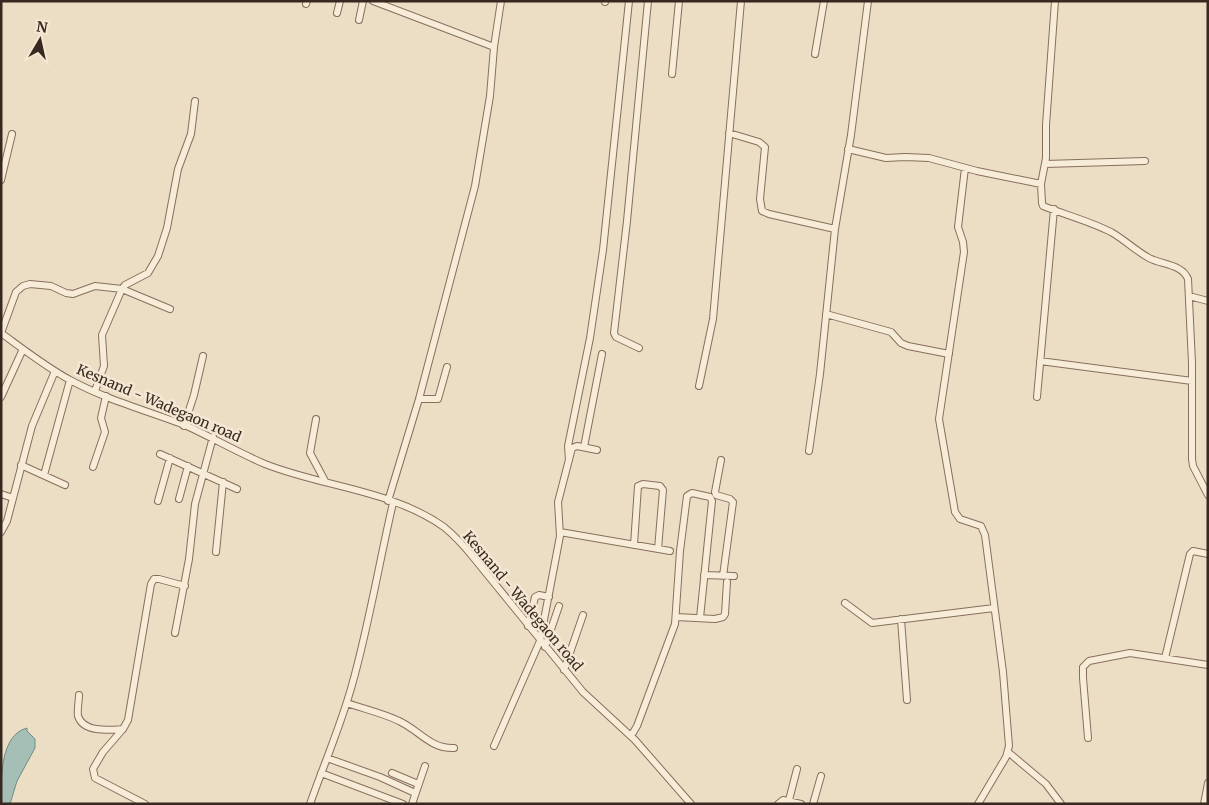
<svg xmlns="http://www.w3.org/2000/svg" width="1209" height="805" viewBox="0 0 1209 805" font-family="Merriweather,serif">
<rect width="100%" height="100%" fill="#ecdec5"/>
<path fill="#a6bfb6" stroke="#6d8d83" d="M27,728V731L35,739V748L17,781L10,804H1C1,778 0,735 27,728Z"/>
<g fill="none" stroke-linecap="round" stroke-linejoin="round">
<defs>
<path id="minor" d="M373,1L494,47
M1055,1L1046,125V158L1041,184L1042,203L1043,206C1066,215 1089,221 1111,232C1125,240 1136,251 1149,258C1162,265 1182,264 1188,279L1192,363V459L1193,466L1208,495
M605,2V1
M306,4L307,1
M337,13L340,1
M359,20L363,1
M815,54L824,1
M672,74L679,1
M729,133L759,142L765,147L760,199L762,211L769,214L835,229
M848,149L886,158L905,157L929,158L977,171L1041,184
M1045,164L1145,161
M965,168L958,227L963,242L964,252L939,419L955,512L960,519L981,526L985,535L1003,672L1009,746L1006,757L978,804
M1,180L12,134
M1189,296L1208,301
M826,314L891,332L901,343L908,346L949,354
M1,333C23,349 46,367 70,380C107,400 148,411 187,426C213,438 239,453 265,464C323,487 392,490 444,527C455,536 464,546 473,557L583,692L635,740L691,804
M1,333L16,292L23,286L30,284L51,286L66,293L73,294L95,286L122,289L170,309
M639,348L616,337L614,333L627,221L648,1
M1040,361L1192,381
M699,386L713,319L741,1
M95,391L104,366L102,335L122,289L125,285L148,273L158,256L167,228L178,169L191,134L195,101
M1,397L23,349
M1037,397L1054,209
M419,399H438L447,367
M316,419L310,453L325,481
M184,426L194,395L203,356
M584,447L602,354
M809,451L820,374L835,229L851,135L868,1
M160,454L237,489
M569,460L568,446L590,338L603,250L629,1
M721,460L715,492L716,495L730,499L733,502L723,576
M21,465L65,485
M93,467L105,432L101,418L106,396
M44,475L70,380
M1,494L13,498
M179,499L188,466
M158,501L170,458
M388,501L419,399L475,186L490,96L494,47L501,1
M1,532L7,521L32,426L55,371
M560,532L670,551
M634,545L638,486L643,484L660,486L663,490L658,549
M216,552L223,482
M704,575L734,576
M845,603L872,623L994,608
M676,617L715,619L723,617L725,614L727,582
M901,619L907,700
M528,626L535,597L539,595L549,597
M175,633L189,559L195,504L213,437
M545,647L559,606
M1165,658L1190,554L1193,551L1208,554
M564,670L583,615
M79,695C79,701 77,710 78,716C83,733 110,730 123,729
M347,703C364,709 383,713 399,721C419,730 430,749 454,748
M631,736L637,726L675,624L680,551L687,496L692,493L710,497L712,501L700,618
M1088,738L1083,678V667L1089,661L1130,653L1208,665
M494,746L540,641L560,536L558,502L572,448L577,446L597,450
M1008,752L1046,784L1061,804
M327,758L380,777L415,793
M321,773L403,804
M392,773L418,784
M789,800L797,769
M145,804L95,778L93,769L103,752L123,729L128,720L151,584L154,579H159L185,586
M310,804C324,764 341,725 352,685C369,625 379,563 393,503
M412,804L425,766
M778,804L783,800L801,804
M813,804L821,776
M1204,804L1208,783"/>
</defs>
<use href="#minor" stroke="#866f5c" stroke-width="8"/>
<use href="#minor" stroke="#f7ecd8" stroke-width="6"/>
</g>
<g text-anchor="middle" stroke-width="5" stroke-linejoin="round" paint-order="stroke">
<g font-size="14" fill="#37291f" stroke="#f4e8d4">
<text transform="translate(159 403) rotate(23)" y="5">Kesnand - Wadegaon road</text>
<text transform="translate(523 601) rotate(50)" y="5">Kesnand - Wadegaon road</text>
</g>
</g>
<rect width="1209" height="805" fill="none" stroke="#37291f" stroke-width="5"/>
<g transform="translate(40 40) rotate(9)" stroke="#f4e8d4" stroke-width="4" paint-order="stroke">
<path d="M0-4L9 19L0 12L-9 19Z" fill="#37291f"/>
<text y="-8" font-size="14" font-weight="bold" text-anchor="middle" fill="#37291f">N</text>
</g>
</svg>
